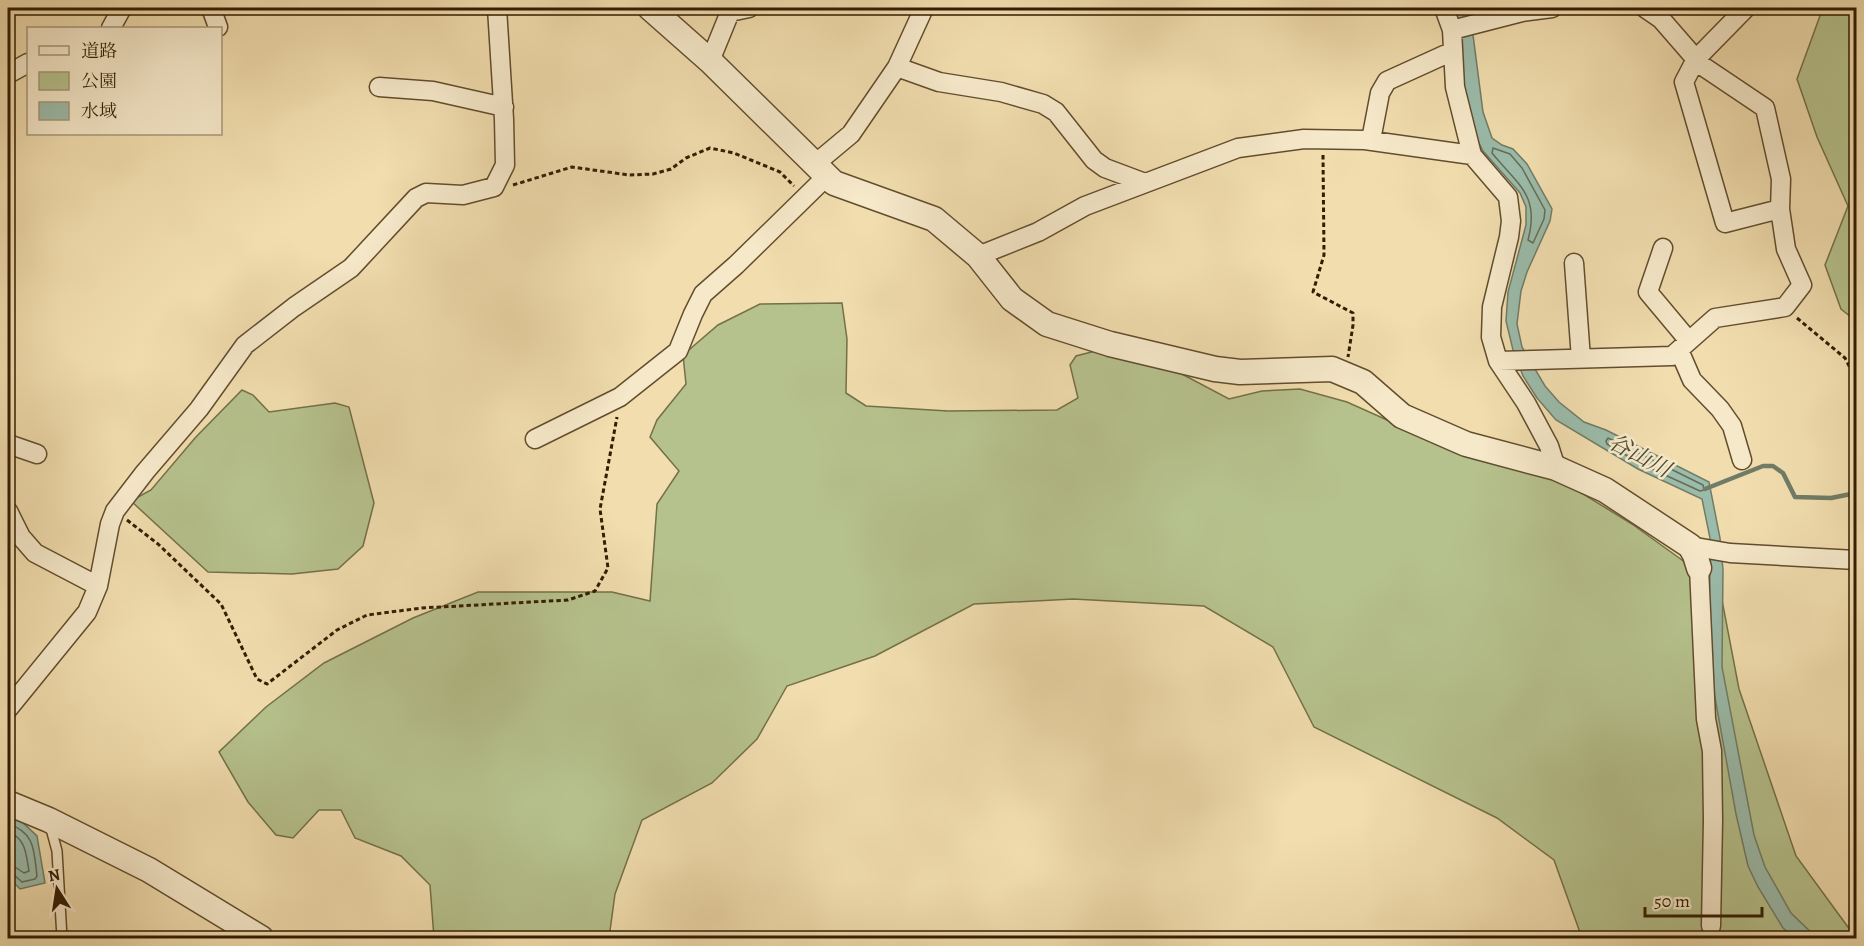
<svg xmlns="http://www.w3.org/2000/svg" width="1864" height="946" viewBox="0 0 1864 946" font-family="Alegreya,'Noto Serif JP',serif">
<rect width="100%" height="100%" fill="#f1ddae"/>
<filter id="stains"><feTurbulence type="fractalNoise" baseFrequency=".00333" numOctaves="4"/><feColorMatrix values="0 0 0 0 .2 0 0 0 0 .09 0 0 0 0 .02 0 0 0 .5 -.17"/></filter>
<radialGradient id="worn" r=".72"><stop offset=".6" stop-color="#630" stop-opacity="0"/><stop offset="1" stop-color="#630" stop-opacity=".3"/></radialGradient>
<path fill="#b6c28d" stroke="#747048" stroke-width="1.5" d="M1835,8H1856V321L1841,309L1825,265L1848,206L1817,137L1797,79L1821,13Z
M842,303L847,339L846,393L866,406L948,411L1057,410L1078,398L1070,365L1076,356L1099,350L1180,373L1229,399L1262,391L1300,389L1347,402L1396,424L1557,478L1632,524L1682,560L1722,600L1739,689L1796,856L1856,938H1732L1729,936L1711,938H1582L1554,860L1497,818L1314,727L1273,647L1204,606L1073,599L974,604L875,656L787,686L757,739L712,783L642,820L615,894L609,938H434L430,885L401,856L355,838L341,810H319L293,838L276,835L248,802L219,752L266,707L324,663L413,618L478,592H612L650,601L657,504L679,471L650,437L657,420L686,384L683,355L718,325L760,304Z
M242,390L253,395L269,412L335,403L349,407L374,503L363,546L338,569L292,574L208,572L131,501L151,490L195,438Z"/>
<path fill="#9bbcab" stroke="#717c67" stroke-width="1.5" d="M1449,8H1467L1473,35L1483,112L1492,138L1502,145L1513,149L1527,164L1552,209L1550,221L1527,272L1521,291L1517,324L1522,347L1545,386L1559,402L1584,422L1606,430L1709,482L1720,538L1723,570L1722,667L1754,835L1765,867L1791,913L1817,938H1795L1783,928L1758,887L1748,866L1736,814L1710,670L1708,631L1711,543L1702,499L1638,469L1556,420L1537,398L1523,376L1513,350L1506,321L1508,292L1526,225V207L1520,193L1483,151L1472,129Z
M8,818L22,822L37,836L45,883L20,889L8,877Z"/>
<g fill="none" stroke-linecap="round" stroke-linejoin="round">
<path stroke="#666c56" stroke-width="1.5" d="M1493,148L1510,154L1522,168L1545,210L1544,219L1533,243L1528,240C1540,195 1518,185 1492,153Z
M1608,438L1703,485L1704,490L1700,491L1641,464L1607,444L1606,441Z
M8,824C35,832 34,851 37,876L35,879L22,882L13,874L8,873
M8,832C26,838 26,854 29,871L24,873L15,867L8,865"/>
<path stroke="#717c67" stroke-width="4.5" d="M1705,489L1763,466H1773L1783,473L1795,497L1831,498L1856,493"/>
<defs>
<path id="service" d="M50,825L57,851L62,938"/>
<path id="minor" d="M211,8L218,27
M1444,8L1452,30L1455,87L1472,155L1508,197L1511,221L1509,237L1492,307L1491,337L1498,361L1526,403L1549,446L1556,468
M1746,8L1696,59L1684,82L1725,223L1780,209
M111,28L122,8
M1452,30L1522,12L1552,8
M710,61L730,12L749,8
M897,67L939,82L1001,92L1043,104L1056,112L1094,160L1105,168L1145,183
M8,74L28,63
M379,87L433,91L504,107
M1371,140L1380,93L1387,81L1453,51
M815,164L851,134L897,67L924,8
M1663,248L1648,292L1689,341
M978,256L1038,232L1085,206L1238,148L1304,139L1365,140L1472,155
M1574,263L1581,359
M1679,350L1692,380L1720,409L1732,426L1742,460
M1498,361L1672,356L1715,318L1785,307L1802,285L1786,249L1780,209L1781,179L1765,108L1701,65L1661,19L1645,8
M535,439L620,397L678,351L693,314L703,294L736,265L827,176
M8,444L37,454
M8,511L21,537L35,553L98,586
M1690,546L1730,553L1856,560
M1699,568L1706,719L1712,751L1713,820L1711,926
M8,709L87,612L98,586L110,524L115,511L145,472L199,409L245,345L294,307L351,268L416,198L426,193L463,195L494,187L505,165L504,119L497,8"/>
<path id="tertiary" d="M650,8L710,61L834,183L934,219L978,256L1012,299L1047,324L1110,344L1215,369L1240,372L1332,369L1363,382L1402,416L1466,444L1556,468L1605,490L1690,546L1695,555L1699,568
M8,803L49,820L149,870L261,938"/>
</defs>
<use href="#service" stroke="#624d2d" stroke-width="12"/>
<use href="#minor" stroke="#624d2d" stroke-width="21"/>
<use href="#tertiary" stroke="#624d2d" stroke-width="27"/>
<path stroke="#321d02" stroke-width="3" stroke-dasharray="4.5 3" stroke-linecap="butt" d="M1323,155L1324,255L1313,292L1353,313V325L1348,357
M513,185L572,167L629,175L653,174L671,169L686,158L710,148L734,153L780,172L794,186
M1797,318L1845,358L1856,379
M127,520L158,544L221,604L257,679L267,684L337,630L367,615L422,608L568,600L595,591L608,568L600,509L617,417"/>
<use href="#service" stroke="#f6e9ca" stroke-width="9"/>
<use href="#minor" stroke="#f6e9ca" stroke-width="18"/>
<use href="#tertiary" stroke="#f6e9ca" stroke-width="24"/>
</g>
<g text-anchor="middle" stroke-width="5" stroke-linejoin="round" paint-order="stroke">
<g font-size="22" font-style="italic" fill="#524d35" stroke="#f6e9ca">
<text transform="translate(1640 455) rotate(28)" y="8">谷山川</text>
</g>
</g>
<rect width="1864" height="946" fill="none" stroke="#f1ddae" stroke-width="30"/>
<rect x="9" y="9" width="1846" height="928" fill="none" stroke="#321d02" stroke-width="3"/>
<rect x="15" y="15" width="1834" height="916" fill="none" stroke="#321d02" stroke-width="1.5"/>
<rect x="27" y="27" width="195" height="108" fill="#f6e9ca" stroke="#a8977a" stroke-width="1.5"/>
<rect x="39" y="46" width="30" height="9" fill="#f6e9ca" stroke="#a8977a" stroke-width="1.5"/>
<text x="81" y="57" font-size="18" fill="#321d02">道路</text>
<rect x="39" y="72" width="30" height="18" fill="#b6c28d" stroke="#a8977a" stroke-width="1.5"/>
<text x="81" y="87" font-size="18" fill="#321d02">公園</text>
<rect x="39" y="102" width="30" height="18" fill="#9bbcab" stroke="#a8977a" stroke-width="1.5"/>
<text x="81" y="117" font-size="18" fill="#321d02">水域</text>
<g transform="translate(57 889) rotate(348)" stroke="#f6e9ca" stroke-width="4.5" paint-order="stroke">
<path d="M0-4.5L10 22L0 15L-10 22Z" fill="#321d02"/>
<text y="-9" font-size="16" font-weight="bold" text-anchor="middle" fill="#321d02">N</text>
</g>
<path d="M1645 907v9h117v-9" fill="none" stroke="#321d02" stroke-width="3"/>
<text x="1654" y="907" font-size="18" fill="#321d02" stroke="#f6e9ca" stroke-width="4.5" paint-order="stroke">50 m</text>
<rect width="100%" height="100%" filter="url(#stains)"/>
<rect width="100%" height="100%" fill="url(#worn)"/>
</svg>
